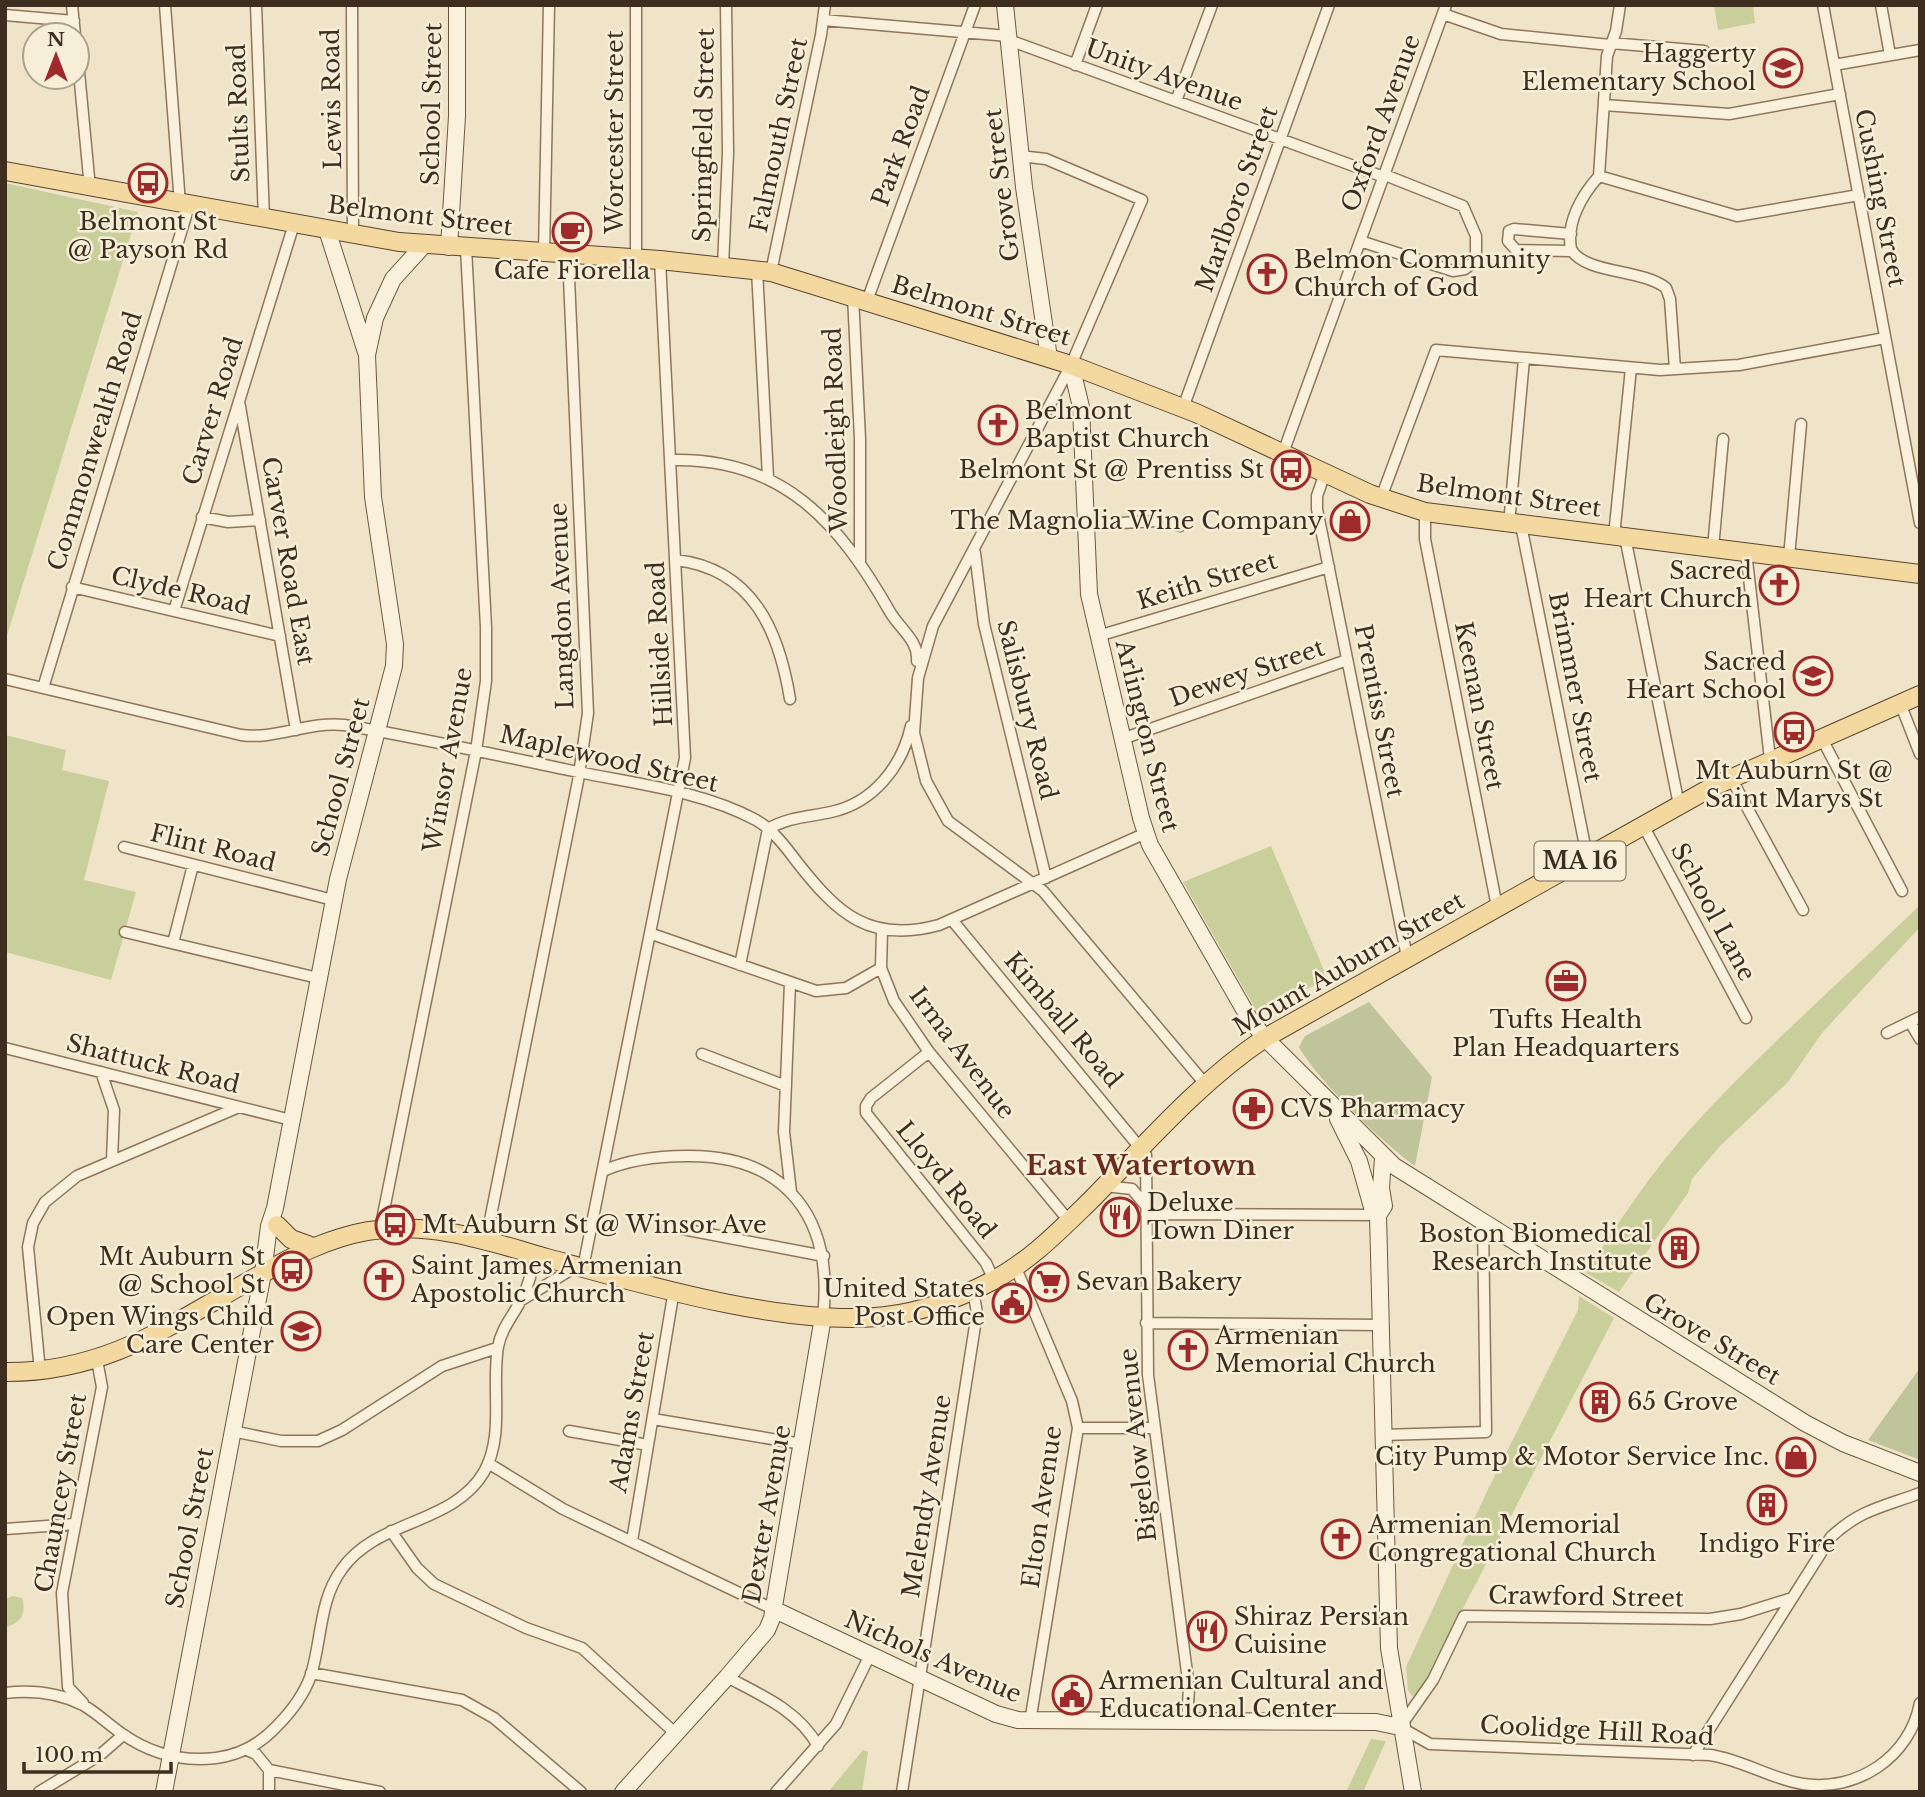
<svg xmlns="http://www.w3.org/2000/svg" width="1925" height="1797" viewBox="0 0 1925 1797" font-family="'Libre Baskerville',serif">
<rect width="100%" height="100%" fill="#f0e4c8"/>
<path fill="#c9cf9b" d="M1714,5H1753L1755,23L1718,30Z
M5,183L138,212L5,642Z
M5,735L66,750L62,770L109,781L84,880L136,892L111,980L5,952Z
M1271,846L1328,980L1256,1010L1183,882Z
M1920,905V927L1822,1033L1788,1082L1721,1145L1692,1179L1688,1193L1619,1292L1586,1273C1619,1221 1652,1171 1693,1126C1764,1048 1844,979 1920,905Z
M1579,1296L1614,1318L1418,1695L1412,1696L1408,1690L1406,1667L1489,1487L1578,1310Z
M13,1596L22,1598C27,1615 20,1623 5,1628V1599Z
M1371,1739L1386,1741L1363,1792H1346Z
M863,1750L868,1752L862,1792H828Z"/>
<path fill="#bfc49a" d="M1369,1002L1432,1077L1415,1166C1383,1143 1318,1081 1299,1047L1305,1036Z
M1920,1368V1460L1868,1440Z"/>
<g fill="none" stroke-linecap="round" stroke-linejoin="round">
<defs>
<path id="street" d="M72,5L75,35
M165,5L180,204
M256,5L264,219
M352,5L353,235
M636,5V259
M1823,5L1920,523
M1881,5L1890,55
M1443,14L1501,34L1610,45
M5,15L74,21
M823,20L1008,36
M1009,40L1384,177
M1611,43L1704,51
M77,51L90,188
M1075,65L1097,5
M1834,65L1920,50
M1176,101L1212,5
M1604,105L1729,114L1840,94
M1020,156L1046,159L1142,200L1071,365L933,626L918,678L914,733L926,781L948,821L1043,891L1206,1085
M1599,176C1582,195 1566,222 1571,249C1584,274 1643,269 1666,288L1670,299L1675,369
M1599,176L1737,216L1859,195
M1599,176L1607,56L1616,31L1620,5
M1571,234L1514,229L1509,231L1508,241L1516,250L1572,251
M1360,241L1453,271L1465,269L1476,260V236L1463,206L1385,175
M544,253L549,5
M723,266L728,153L726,5
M757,270L768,477
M771,272L821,35L825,5
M853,296L860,439V563
M867,301L975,5
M239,401L296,730
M1183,408L1329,5
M1283,453L1446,5
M671,460C782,457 839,522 890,612C900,629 919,641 917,661
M1325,473L1317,496V509L1407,957
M1381,498L1436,350L1660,370L1739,365L1885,338
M1425,512V539L1497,907
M202,517L228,522L260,520
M1509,524L1524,359
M1085,525L1157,521L1180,526
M1521,525L1587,856
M1614,536L1631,368
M1625,537L1679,805
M1713,548L1723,439
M1746,552L1770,759
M975,553L984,624L1046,878
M1789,557L1801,424
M676,560C753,569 779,631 790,699
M72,587L280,636
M174,611L294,224
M1098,636L1329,567
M5,679L241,735C276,740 308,721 344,725C422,738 500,756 578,772C637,784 702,791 756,820C773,830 785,846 797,862C837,913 869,944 939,925L1146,833
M43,688L189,206
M1900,703L1920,754
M1821,737L1902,891
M1122,739L1347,660
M1731,778L1803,910
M1643,825L1746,1018
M124,847L333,900
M952,920L1146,1155L1148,1375L1189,1688L1187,1720
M882,930L881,968L894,1001L929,1052L1069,1221
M125,932L318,978
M652,934L816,991L846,988L881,968
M173,943L193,865
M740,965L768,829C788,817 809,817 831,812C873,803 902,767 911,726
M790,983L784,1132L791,1192
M1910,1022L1920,1039
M1887,1033L1920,1017
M5,1048L291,1120
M929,1052L871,1098L866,1106V1113L986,1263L994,1280
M702,1054L786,1086
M101,1072L114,1110L112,1160
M603,1171C630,1159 658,1156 687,1156C788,1155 834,1220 823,1317
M1105,1186L1132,1189L1146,1206
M1146,1214L1378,1215
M667,1226L824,1256
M380,1230L476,751L486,681V627L466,248
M486,1240L578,781L588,713L568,255
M583,1268L685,758L660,260
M1016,1268L1072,1401L1078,1428L1030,1722
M520,1301L577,1266
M1146,1323L1380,1325
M40,1371L28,1247L33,1223L45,1202L77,1176L239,1107
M653,1419L802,1444
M1078,1428H1154
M232,1431L281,1441H318L342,1430L442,1366L497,1348
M569,1431L648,1445
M1382,1435L1486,1432L1483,1222
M488,1463L563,1509L775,1610
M5,1529L75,1524
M391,1531L417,1568L434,1584L526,1628L582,1648L675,1733
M632,1541L674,1290
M1789,1599L1741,1614L1710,1619L1464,1616L1433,1680L1400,1727L1430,1744L1710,1755C1743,1760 1771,1779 1803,1784C1857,1792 1910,1757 1920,1703
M311,1673L462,1700L494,1718L581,1792
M727,1677C761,1695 799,1711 818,1746
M5,1693C31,1690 59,1693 83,1705C97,1713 108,1724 121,1733C149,1753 182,1762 216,1758C240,1755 259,1745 276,1727C291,1712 304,1695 311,1675C322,1639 319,1600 342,1569C377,1519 453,1525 484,1472C505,1435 491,1387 498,1347C501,1329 513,1316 521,1300C529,1286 532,1270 536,1255
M83,1703L68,1687L62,1593L102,1387L97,1360
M247,1750L256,1754L269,1770L380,1792
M1693,1755L1831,1537C1861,1509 1883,1507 1920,1493
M39,1792L100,1755L123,1735
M269,1792V1770
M776,1792L836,1724L870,1655
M902,1792L977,1313L973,1290"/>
<path id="secondary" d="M1005,5L1024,187L1049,358
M327,230L366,352
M449,247L457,116V5
M1071,365L1081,407L1089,594L1141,818L1150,845L1249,1018L1265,1038L1394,1166L1805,1423L1843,1443L1920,1473
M1338,1119L1359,1161L1372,1207L1378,1215L1389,1648L1413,1792
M1378,1215L1384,1206L1381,1188L1383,1157
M775,1610L996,1714L1018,1720L1376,1722L1400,1727
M164,1792L263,1273L269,1226L275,1208L338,879L394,666L395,644L373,497L367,355L375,318L393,279L424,245
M623,1792L727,1677L767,1630L772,1618L823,1317"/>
<path id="primary" d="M5,171L399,242L660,260L771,272L1071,365L1196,413L1370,494L1425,512L1920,574
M277,1225L291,1239L313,1247
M5,1372C107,1373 173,1323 258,1276C293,1256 328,1238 368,1231C431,1221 488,1241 547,1258C641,1284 790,1328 886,1316C923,1312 959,1298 992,1281C1030,1261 1059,1231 1090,1201C1145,1145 1199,1082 1265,1038L1712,787L1920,695"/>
</defs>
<use href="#street" stroke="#8d765c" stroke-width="13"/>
<use href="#secondary" stroke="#6f573f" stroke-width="18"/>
<use href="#primary" stroke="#5b4430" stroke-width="20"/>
<use href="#street" stroke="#faf1dc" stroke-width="10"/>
<use href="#secondary" stroke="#faf1dc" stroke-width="16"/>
<use href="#primary" stroke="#f3d9a0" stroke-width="18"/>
</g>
<defs>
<symbol id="school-ring" viewBox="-11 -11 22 22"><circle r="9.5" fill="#f7eed8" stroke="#9e2a2b" stroke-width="1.5"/><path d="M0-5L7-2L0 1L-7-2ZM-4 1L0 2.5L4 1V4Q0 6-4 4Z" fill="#9e2a2b"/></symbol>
<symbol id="bus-ring" viewBox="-11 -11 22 22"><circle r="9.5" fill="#f7eed8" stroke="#9e2a2b" stroke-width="1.5"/><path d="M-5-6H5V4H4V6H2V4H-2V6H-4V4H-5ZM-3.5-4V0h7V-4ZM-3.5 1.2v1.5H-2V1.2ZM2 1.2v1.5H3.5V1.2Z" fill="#9e2a2b"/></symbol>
<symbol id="cafe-ring" viewBox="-11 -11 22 22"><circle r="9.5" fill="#f7eed8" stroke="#9e2a2b" stroke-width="1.5"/><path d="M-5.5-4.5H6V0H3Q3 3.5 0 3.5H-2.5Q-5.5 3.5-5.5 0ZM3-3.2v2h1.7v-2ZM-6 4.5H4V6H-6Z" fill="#9e2a2b"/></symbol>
<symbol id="church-ring" viewBox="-11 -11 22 22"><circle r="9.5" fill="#f7eed8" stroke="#9e2a2b" stroke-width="1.5"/><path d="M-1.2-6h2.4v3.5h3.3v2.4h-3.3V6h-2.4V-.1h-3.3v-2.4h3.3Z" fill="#9e2a2b"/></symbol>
<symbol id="shop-ring" viewBox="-11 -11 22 22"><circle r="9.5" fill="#f7eed8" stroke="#9e2a2b" stroke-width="1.5"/><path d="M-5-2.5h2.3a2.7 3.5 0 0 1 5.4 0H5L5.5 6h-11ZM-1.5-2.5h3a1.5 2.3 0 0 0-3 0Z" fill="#9e2a2b"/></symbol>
<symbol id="office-ring" viewBox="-11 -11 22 22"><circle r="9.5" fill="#f7eed8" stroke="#9e2a2b" stroke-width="1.5"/><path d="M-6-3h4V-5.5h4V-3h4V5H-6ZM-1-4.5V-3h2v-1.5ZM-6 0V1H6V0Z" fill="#9e2a2b"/></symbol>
<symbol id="pharmacy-ring" viewBox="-11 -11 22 22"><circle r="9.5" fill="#f7eed8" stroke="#9e2a2b" stroke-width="1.5"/><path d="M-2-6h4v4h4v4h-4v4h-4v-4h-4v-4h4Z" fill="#9e2a2b"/></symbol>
<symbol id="restaurant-ring" viewBox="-11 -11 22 22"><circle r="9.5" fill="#f7eed8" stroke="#9e2a2b" stroke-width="1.5"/><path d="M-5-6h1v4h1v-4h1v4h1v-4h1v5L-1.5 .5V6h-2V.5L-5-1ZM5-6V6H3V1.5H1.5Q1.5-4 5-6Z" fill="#9e2a2b"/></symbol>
<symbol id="building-ring" viewBox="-11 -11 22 22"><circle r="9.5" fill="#f7eed8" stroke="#9e2a2b" stroke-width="1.5"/><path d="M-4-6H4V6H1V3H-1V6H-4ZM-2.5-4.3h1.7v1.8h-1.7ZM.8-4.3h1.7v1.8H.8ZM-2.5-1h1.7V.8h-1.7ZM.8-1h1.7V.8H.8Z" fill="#9e2a2b"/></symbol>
<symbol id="supermarket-ring" viewBox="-11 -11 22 22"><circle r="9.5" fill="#f7eed8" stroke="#9e2a2b" stroke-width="1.5"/><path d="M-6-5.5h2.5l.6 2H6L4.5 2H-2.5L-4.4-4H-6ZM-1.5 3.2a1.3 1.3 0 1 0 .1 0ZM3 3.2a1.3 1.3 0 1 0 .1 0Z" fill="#9e2a2b"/></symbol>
<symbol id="civic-ring" viewBox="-11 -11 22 22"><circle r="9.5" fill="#f7eed8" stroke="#9e2a2b" stroke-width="1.5"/><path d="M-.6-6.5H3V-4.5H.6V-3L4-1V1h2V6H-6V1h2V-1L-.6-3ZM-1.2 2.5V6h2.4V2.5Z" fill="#9e2a2b"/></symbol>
</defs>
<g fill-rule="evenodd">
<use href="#school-ring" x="1761" y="46" width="44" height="44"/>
<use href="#bus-ring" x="126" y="161" width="44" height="44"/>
<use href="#cafe-ring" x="550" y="210" width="44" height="44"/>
<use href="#church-ring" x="1245" y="252" width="44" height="44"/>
<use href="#church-ring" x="976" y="403" width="44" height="44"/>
<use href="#bus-ring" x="1269" y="448" width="44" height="44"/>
<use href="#shop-ring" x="1328" y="499" width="44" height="44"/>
<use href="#church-ring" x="1757" y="563" width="44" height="44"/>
<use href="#school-ring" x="1791" y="654" width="44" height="44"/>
<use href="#bus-ring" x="1772" y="710" width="44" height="44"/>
<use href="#office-ring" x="1544" y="959" width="44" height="44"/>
<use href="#pharmacy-ring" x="1231" y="1087" width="44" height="44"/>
<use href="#restaurant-ring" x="1098" y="1195" width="44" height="44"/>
<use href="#bus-ring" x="373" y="1203" width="44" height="44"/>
<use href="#building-ring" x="1657" y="1226" width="44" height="44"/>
<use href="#bus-ring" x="270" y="1249" width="44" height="44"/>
<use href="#church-ring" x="362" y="1258" width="44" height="44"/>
<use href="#supermarket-ring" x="1027" y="1260" width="44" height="44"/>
<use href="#civic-ring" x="990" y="1281" width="44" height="44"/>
<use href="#school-ring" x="279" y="1309" width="44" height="44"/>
<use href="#church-ring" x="1166" y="1328" width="44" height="44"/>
<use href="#building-ring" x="1578" y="1380" width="44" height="44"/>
<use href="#shop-ring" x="1774" y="1435" width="44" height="44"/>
<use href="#building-ring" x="1745" y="1483" width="44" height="44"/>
<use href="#church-ring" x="1319" y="1517" width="44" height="44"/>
<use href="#restaurant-ring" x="1185" y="1609" width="44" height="44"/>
<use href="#civic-ring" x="1050" y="1673" width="44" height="44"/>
</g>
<g text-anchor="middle" stroke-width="5" stroke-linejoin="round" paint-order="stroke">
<rect fill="#f7eed8" stroke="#756857" stroke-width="2" x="1534.5" y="841.5" width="91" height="39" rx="5"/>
<g font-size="23" font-weight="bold" fill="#3d2e20">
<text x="1580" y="869">MA 16</text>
</g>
<g font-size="24" fill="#3d2e20" stroke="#f7eed8" text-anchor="start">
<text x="1756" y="62" text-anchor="end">Haggerty<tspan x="1756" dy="28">Elementary School</tspan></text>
<text x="148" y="230" text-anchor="middle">Belmont St<tspan x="148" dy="28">@ Payson Rd</tspan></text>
<text x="1294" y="268">Belmon Community<tspan x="1294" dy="28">Church of God</tspan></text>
<text x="572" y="279" text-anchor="middle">Cafe Fiorella</text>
<text x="1025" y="419">Belmont<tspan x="1025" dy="28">Baptist Church</tspan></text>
<text x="1264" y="478" text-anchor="end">Belmont St @ Prentiss St</text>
<text x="1323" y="529" text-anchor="end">The Magnolia Wine Company</text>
<text x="1752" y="579" text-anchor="end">Sacred<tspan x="1752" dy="28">Heart Church</tspan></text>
<text x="1786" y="670" text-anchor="end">Sacred<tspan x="1786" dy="28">Heart School</tspan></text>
<text x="1794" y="779" text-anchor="middle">Mt Auburn St @<tspan x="1794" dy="28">Saint Marys St</tspan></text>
<text x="1566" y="1028" text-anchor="middle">Tufts Health<tspan x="1566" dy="28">Plan Headquarters</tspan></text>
<text x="1280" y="1117">CVS Pharmacy</text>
<text x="1147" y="1211">Deluxe<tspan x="1147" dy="28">Town Diner</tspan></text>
<text x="422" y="1233">Mt Auburn St @ Winsor Ave</text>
<text x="1652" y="1242" text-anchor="end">Boston Biomedical<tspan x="1652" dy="28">Research Institute</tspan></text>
<text x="265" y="1265" text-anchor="end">Mt Auburn St<tspan x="265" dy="28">@ School St</tspan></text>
<text x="411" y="1274">Saint James Armenian<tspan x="411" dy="28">Apostolic Church</tspan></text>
<text x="1076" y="1290">Sevan Bakery</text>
<text x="985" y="1297" text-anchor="end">United States<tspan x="985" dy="28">Post Office</tspan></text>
<text x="274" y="1325" text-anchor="end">Open Wings Child<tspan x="274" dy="28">Care Center</tspan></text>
<text x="1215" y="1344">Armenian<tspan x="1215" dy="28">Memorial Church</tspan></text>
<text x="1627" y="1410">65 Grove</text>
<text x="1769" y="1465" text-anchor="end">City Pump &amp; Motor Service Inc.</text>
<text x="1368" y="1533">Armenian Memorial<tspan x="1368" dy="28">Congregational Church</tspan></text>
<text x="1767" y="1552" text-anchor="middle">Indigo Fire</text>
<text x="1234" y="1625">Shiraz Persian<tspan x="1234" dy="28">Cuisine</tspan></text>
<text x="1099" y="1689">Armenian Cultural and<tspan x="1099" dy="28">Educational Center</tspan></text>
</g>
<g font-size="24" fill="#3d2e20" stroke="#f7eed8">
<text transform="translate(1164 75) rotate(20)" y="8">Unity Avenue</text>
<text transform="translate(332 99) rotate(-91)" y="8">Lewis Road</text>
<text transform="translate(432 104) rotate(-89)" y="8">School Street</text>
<text transform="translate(239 113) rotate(-92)" y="8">Stults Road</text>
<text transform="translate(1381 123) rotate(-70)" y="8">Oxford Avenue</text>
<text transform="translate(615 132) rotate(-90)" y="8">Worcester Street</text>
<text transform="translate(704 135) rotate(-89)" y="8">Springfield Street</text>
<text transform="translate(779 135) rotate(-78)" y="8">Falmouth Street</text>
<text transform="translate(901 146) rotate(-70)" y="8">Park Road</text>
<text transform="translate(1002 185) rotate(-97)" y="8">Grove Street</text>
<text transform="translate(1880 198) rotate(79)" y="8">Cushing Street</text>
<text transform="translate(1237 199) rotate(-70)" y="8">Marlboro Street</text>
<text transform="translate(420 216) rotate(7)" y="8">Belmont Street</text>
<text transform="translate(981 311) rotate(17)" y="8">Belmont Street</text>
<text transform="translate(213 411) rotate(-73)" y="8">Carver Road</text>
<text transform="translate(836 430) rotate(-92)" y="8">Woodleigh Road</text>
<text transform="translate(95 441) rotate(-73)" y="8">Commonwealth Road</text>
<text transform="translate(1509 496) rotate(8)" y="8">Belmont Street</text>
<text transform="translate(288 561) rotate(80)" y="8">Carver Road East</text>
<text transform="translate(1207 581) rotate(-17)" y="8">Keith Street</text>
<text transform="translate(181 591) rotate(13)" y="8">Clyde Road</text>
<text transform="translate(562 606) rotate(-92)" y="8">Langdon Avenue</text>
<text transform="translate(660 644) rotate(-93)" y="8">Hillside Road</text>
<text transform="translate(1247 673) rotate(-19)" y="8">Dewey Street</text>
<text transform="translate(1575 687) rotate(79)" y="8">Brimmer Street</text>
<text transform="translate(1479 706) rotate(79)" y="8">Keenan Street</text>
<text transform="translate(1027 710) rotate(76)" y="8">Salisbury Road</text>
<text transform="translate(1379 711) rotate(79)" y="8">Prentiss Street</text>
<text transform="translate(1147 736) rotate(76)" y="8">Arlington Street</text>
<text transform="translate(609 759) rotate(13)" y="8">Maplewood Street</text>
<text transform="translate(448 760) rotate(-80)" y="8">Winsor Avenue</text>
<text transform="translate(341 777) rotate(-75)" y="8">School Street</text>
<text transform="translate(213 848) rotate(14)" y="8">Flint Road</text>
<text transform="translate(1713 912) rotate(62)" y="8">School Lane</text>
<text transform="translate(1349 964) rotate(-30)" y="8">Mount Auburn Street</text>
<text transform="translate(1063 1020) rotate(50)" y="8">Kimball Road</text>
<text transform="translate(962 1053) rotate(53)" y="8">Irma Avenue</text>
<text transform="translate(153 1064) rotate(14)" y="8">Shattuck Road</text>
<text transform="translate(946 1180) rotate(51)" y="8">Lloyd Road</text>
<text transform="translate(1712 1339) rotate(31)" y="8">Grove Street</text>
<text transform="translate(632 1412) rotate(-80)" y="8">Adams Street</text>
<text transform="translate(1138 1445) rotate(-96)" y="8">Bigelow Avenue</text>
<text transform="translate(61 1493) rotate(-80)" y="8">Chauncey Street</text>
<text transform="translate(927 1496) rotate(-81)" y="8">Melendy Avenue</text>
<text transform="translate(1042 1507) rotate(-82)" y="8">Elton Avenue</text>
<text transform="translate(767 1514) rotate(-80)" y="8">Dexter Avenue</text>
<text transform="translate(190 1528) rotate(-79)" y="8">School Street</text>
<text transform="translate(1586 1597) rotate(1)" y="8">Crawford Street</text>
<text transform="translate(933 1657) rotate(24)" y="8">Nichols Avenue</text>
<text transform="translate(1597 1731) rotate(3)" y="8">Coolidge Hill Road</text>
</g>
<g font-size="28" font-weight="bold" fill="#6b2e1e" stroke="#f7eed8">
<text x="1141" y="1175">East Watertown</text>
</g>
</g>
<rect width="1925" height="1797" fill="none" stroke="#3d2e20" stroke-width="14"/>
<g transform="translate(56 56)"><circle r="33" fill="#f7eed8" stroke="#ada18e" stroke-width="2"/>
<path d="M0-5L12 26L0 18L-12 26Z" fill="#9e2a2b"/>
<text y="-10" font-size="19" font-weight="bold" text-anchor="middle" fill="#3d2e20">N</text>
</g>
<path d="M24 1762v10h147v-10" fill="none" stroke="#3d2e20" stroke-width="3.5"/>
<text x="35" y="1762" font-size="21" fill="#3d2e20" stroke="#f7eed8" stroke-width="5" paint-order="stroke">100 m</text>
</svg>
